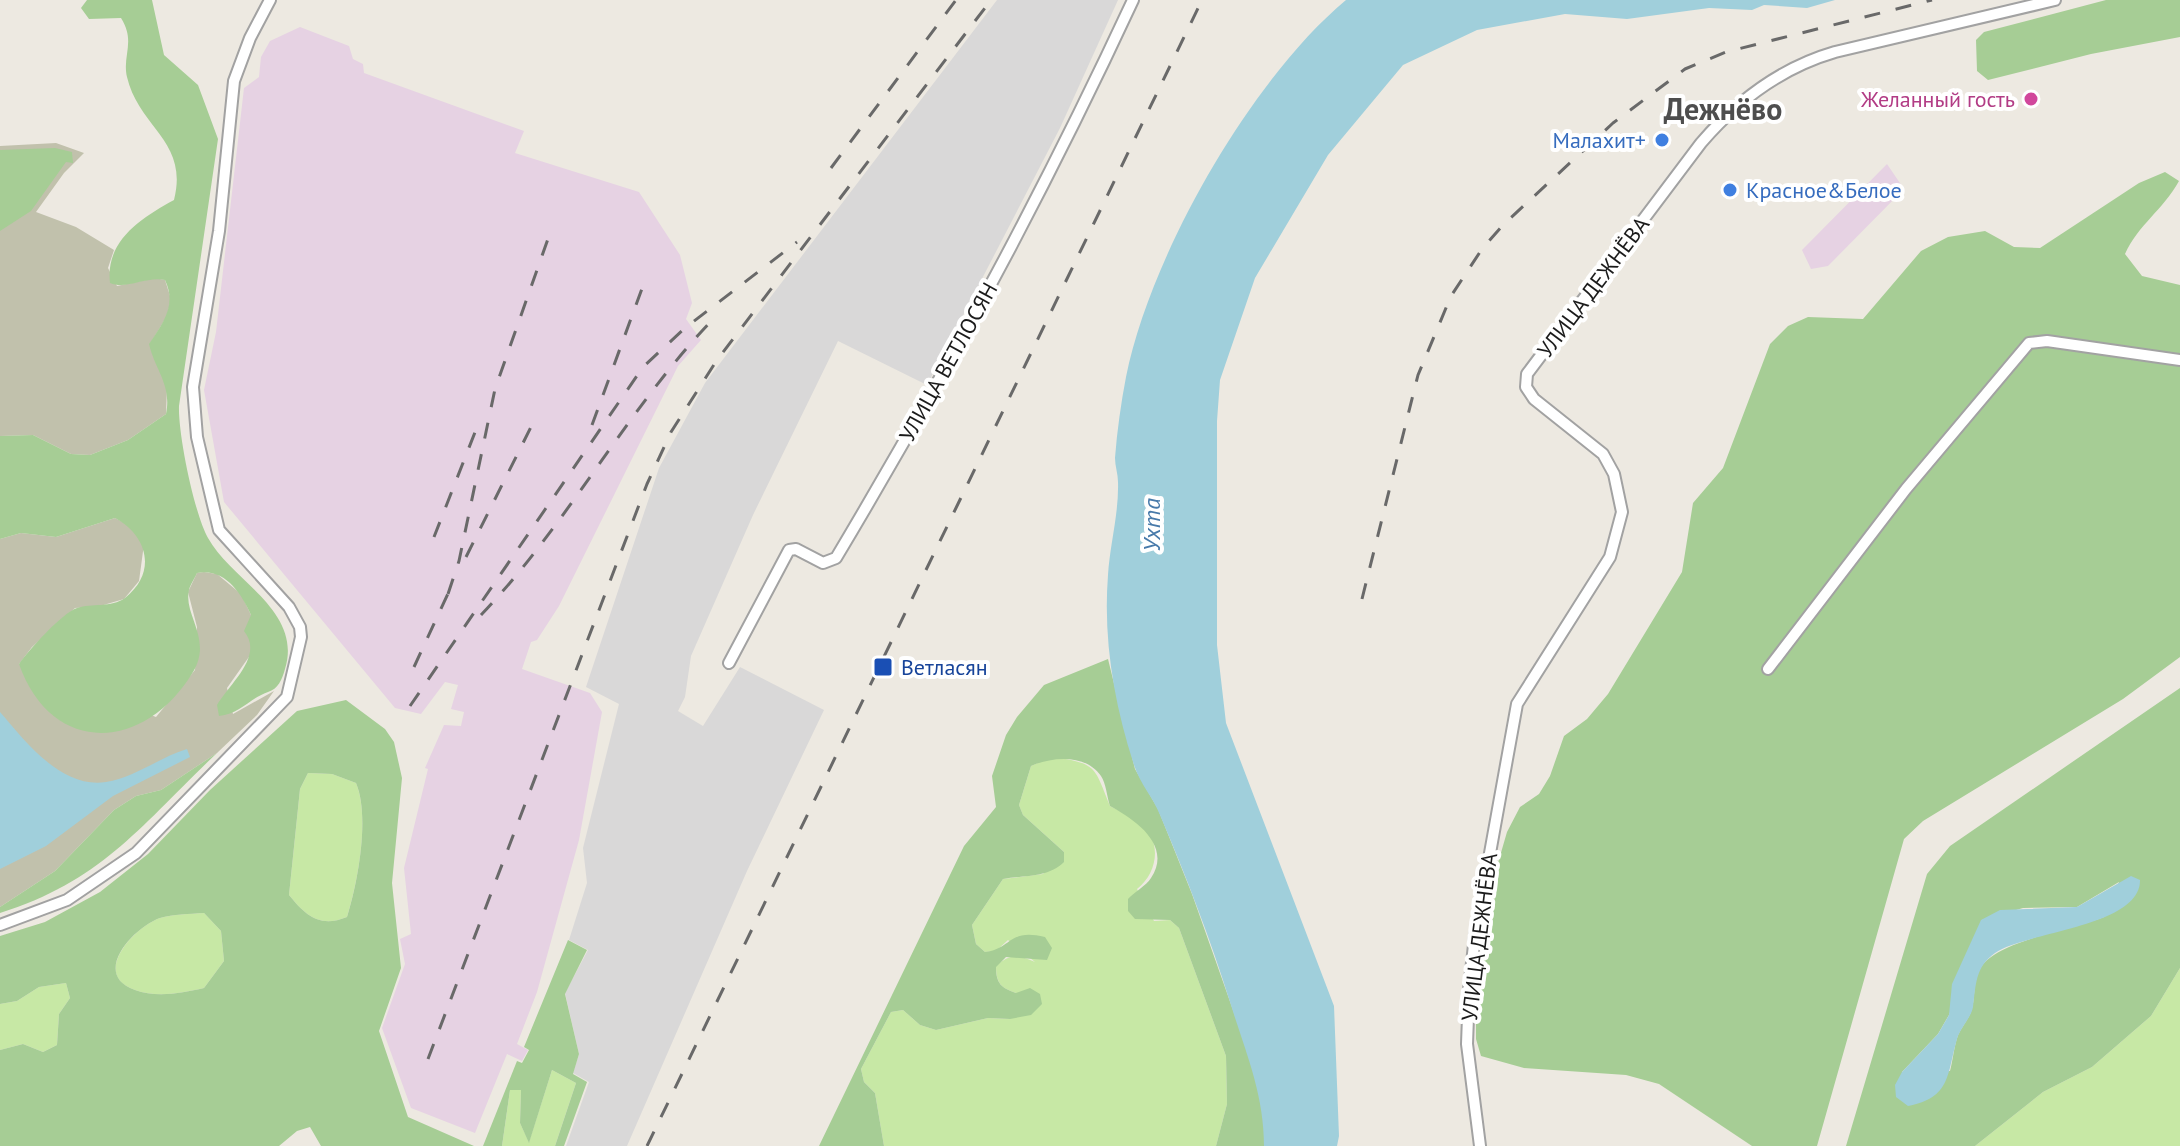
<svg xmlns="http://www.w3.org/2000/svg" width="2180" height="1146" viewBox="0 0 2180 1146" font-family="'PT Sans',sans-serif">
<rect width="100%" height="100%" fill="#ede9e1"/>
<path fill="#d9d8d8" d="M997,0H1118L1060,128L927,385L838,341L753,515L691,656L685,697L678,711L703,726L740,667L824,710L747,871L627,1146H566L589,1082L573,1073L579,1054L565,993L588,950L569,940L587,883L583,848L619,704L586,687L659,468L705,383Z"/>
<path fill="#e6d2e3" d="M300,27L349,46L353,59L363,64L364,73L524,131L515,153L639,192L680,255L692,303L686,319L701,340L678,366L559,606L537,640L531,642L522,669L590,693L602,712L579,840L537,992L517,1044L528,1050L522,1061L507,1054L475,1133L411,1108L382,1028L405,964L400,939L411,934L404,868L428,769L425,768L444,725L461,726L464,712L451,709L458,685L445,682L421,714L395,708L224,502L204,390L216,332L244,88L259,77L261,57L270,41Z
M1887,164L1904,189L1828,266L1811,269L1802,250Z"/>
<path fill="#c1c1ac" d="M56,143L84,153L64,173L36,212L76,227L114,250L108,268L117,286L155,278L165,280L171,299L167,316L150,344L167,387L166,414L128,440L90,455L71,454L33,435L0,436V146Z
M115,518L134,528L144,544L139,581L124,599L100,606L75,608L32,647L19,664L156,717L195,670L197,627L188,592L197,573L204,572L217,574L241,594L251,615V654L227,688L233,714L274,691L257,715L217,753L161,790L136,796L114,810L55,871L0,907V539L21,533L56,537Z"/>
<path fill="#c7e8a5" d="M1051,757C1098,763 1094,767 1110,806C1120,811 1131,816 1139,822C1163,840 1158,873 1137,889L1154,921L1170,920L1179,928L1226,1056L1227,1104L1216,1146H884L875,1093L864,1082L861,1069L891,1012L903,1010L920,1025L936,1030L988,1018L1010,1019L1016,993C1001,988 996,983 996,966C1009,954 1018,954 1035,962L1008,940L996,951L985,952L976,944L972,925L1003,879L1043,874L1064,852L1023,815L1019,805L1031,766Z
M308,773L332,774L356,783C370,817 358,881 347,917C320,928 306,916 289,895L300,789Z
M204,913L221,931L224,961L204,988C182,993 157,998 135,990C90,975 134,927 160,918C173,914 190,914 204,913Z
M2180,968V1146H1975L2043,1092L2092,1067L2151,1016Z
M66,983L70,998L59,1014L57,1045L43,1052L23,1044L0,1050V1004L17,1001L39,987Z
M552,1070L576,1083L555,1146H502L510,1090H521L520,1123L529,1142Z"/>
<path fill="#a6cd95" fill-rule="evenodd" d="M87,0H152L164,55L198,85L218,139L179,406C178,434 194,513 208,538C232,581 303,611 285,669C282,680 278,689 268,692C250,698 240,714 219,716L217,705C231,682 264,656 244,631L251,615C241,593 225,568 197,573C195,578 190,585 189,590C183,615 213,639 193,672C145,752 52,757 19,664C29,650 62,613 77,608C92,603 111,608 125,598C158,572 147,535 115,518L56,537L21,533L0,539V436L33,435L71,454L90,455L128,440L166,414C172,385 155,370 149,344C163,323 177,305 165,280C146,276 127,290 110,283C105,241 141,218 174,200C189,141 139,128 127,77C122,55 136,42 121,18L89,19L81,8Z
M2106,0H2180V37L2091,54L1988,80L1977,71L1976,40L1984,32Z
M55,148L72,152L73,163L66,162L31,211L0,231V150Z
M2165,172L2179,181C2163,210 2138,225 2125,254L2142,276L2180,285V657L2123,699L1923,821L1904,839L1817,1146H1752L1659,1084L1626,1075L1524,1068L1481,1056L1476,1039V1019L1498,863L1507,832L1520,807L1539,794L1550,776L1564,736L1587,719L1608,694L1682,572L1693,503L1723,468L1770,344L1788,326L1808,317L1863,319L1921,251L1948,237L1985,231L2014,247L2040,248L2139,183Z
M1108,659L1135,769L1158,809L1192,894L1256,1075L1264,1115V1146H1216L1227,1104L1226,1056L1179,928L1170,920L1135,919L1128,911V899C1134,892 1146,886 1151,878C1173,845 1134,819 1110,806C1107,797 1106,783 1101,776C1085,753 1051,757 1031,766L1019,805L1023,815L1064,852V862C1048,878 1024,875 1003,879L972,925L976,944L985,952C1012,949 1008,928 1045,937L1052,948L1047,960L1006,957L996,967C996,983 1001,988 1016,993L1030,988L1040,994L1042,1004L1031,1015L1010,1019L988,1018L936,1030L920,1025L903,1010L891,1012L861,1069L864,1082L875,1093L884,1146H819L964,846L996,807L992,776L1006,735L1017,717L1044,685Z
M2180,688V968L2151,1016L2092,1067L2043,1092L1975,1146H1846L1927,874L1950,846ZM2119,882L2104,917C2073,929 1998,941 1981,967C1972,980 1976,994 1972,1008C1970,1018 1962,1026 1958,1035C1954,1046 1953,1060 1950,1071L1902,1072L1938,1034L1949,1015L1982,920L2023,908L2077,907Z
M346,700L385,729L394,742L402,778L392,883L401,968L379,1031L408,1117L474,1146H321L310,1127L297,1131L279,1146H0V1050L23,1044L43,1052L57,1045L59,1014L70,998L66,983L39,987L17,1001L0,1004V936L45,922L100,892L148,854L210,790L297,711ZM308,773L332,774L356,783C370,816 358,882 347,917C320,928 306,916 289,895L300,789ZM204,913L221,931L224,961L204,988C182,993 157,998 135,990C90,974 134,927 160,918C173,914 190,914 204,913Z
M217,753C143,823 103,881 0,913V907L55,871L114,810L136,796L161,790Z
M568,940L587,950L565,994L579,1054L573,1074L587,1082L564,1146H555L576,1083L552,1070L529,1143L520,1123L521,1090H510L502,1146H483L517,1061L522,1063L529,1050L524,1047Z"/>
<path fill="#a0cfdb" d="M1346,0H1835L1807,8L1764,5L1752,10L1709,8L1627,19L1565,14L1477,30L1403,65L1328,155L1255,278L1220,380L1217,421V645L1226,723L1334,1006L1339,1136L1337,1146H1264C1264,1093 1245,1051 1230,1002C1210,938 1186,876 1160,815C1153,797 1140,784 1134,765C1114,703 1103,640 1108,575C1110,544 1119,513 1118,482C1118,474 1115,466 1115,458C1117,431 1121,403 1126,377C1150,256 1251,79 1346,0Z
M0,712C25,741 61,789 106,782C134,778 160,757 187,749L190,757L113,796L46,846L0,869Z
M2131,876L2140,880C2141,927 2024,932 1995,953C1975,967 1976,985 1973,1007C1971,1018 1960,1028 1957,1039C1947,1074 1951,1098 1908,1106L1896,1097L1895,1085L1902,1072L1938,1034L1949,1015L1952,984L1981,920L2000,910L2077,907Z"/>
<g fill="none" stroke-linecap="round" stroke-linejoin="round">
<defs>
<path id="minor" d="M729,663L789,550L796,549L823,563L836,558C944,377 1044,192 1133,0
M1768,669L1906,489L2029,343L2047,341L2180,360
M0,925L67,900L136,853L287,697L301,637L300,627L289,607L219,530L197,437L193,387L219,231L234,81L250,38L270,0
M1480,1146L1467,1044L1469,989L1475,936L1517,704L1610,557L1622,512L1614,474L1603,454L1534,399L1526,387L1527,374L1701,143C1737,101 1780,68 1835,52L2055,0"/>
</defs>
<use href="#minor" stroke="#a2a2a2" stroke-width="14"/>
<use href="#minor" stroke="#fff" stroke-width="10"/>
<path stroke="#696969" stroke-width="3" stroke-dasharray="16 16" stroke-linecap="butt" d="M831,168L956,0
M592,425L647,275
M434,537L479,422
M466,557L534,421
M448,594L459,561L495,389L549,236
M1362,599L1418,375L1451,296L1482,249L1504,224L1613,123L1685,69L1726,52L1932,0
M481,615C570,522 628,406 718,314
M414,667L452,585
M410,706L643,367L685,328L797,242
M428,1059L647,484L671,432L717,360L991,0
M647,1146L1202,0"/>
</g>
<circle fill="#d1479c" stroke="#fff" stroke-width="3" cx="2031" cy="99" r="8"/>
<g fill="#3f7fe0" stroke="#fff" stroke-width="3">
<circle cx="1662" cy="140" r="8"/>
<circle cx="1730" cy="190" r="8"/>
</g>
<rect fill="#1a4fb4" stroke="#fff" stroke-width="3" x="873" y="657" width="20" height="20" rx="4"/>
<g text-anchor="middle" stroke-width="8" stroke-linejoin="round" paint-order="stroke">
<g font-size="22" fill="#b23c85" stroke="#fff" text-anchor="end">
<text x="2015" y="107">Желанный гость</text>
</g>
<g font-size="22" fill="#366cbe" stroke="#fff" text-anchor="end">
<text x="1646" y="148">Малахит+</text>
<text x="1746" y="198" text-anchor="start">Красное&amp;Белое</text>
</g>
<g font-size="22" fill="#1b1b1b" stroke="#fff">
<text transform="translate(1593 287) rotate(-53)" y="8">УЛИЦА ДЕЖНЁВА</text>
<text transform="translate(948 362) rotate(-61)" y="8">УЛИЦА ВЕТЛОСЯН</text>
<text transform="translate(1479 937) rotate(-83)" y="8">УЛИЦА ДЕЖНЁВА</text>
</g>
<g font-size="22" fill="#164399" stroke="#fff" text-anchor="start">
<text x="901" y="675">Ветласян</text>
</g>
<g font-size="24" font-style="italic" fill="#487aaa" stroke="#fff">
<text transform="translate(1152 525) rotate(-90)" y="8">Ухта</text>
</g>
<g font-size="30" font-weight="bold" fill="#4e4e4e" stroke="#fff">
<text x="1723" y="120">Дежнёво</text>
</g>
</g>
</svg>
